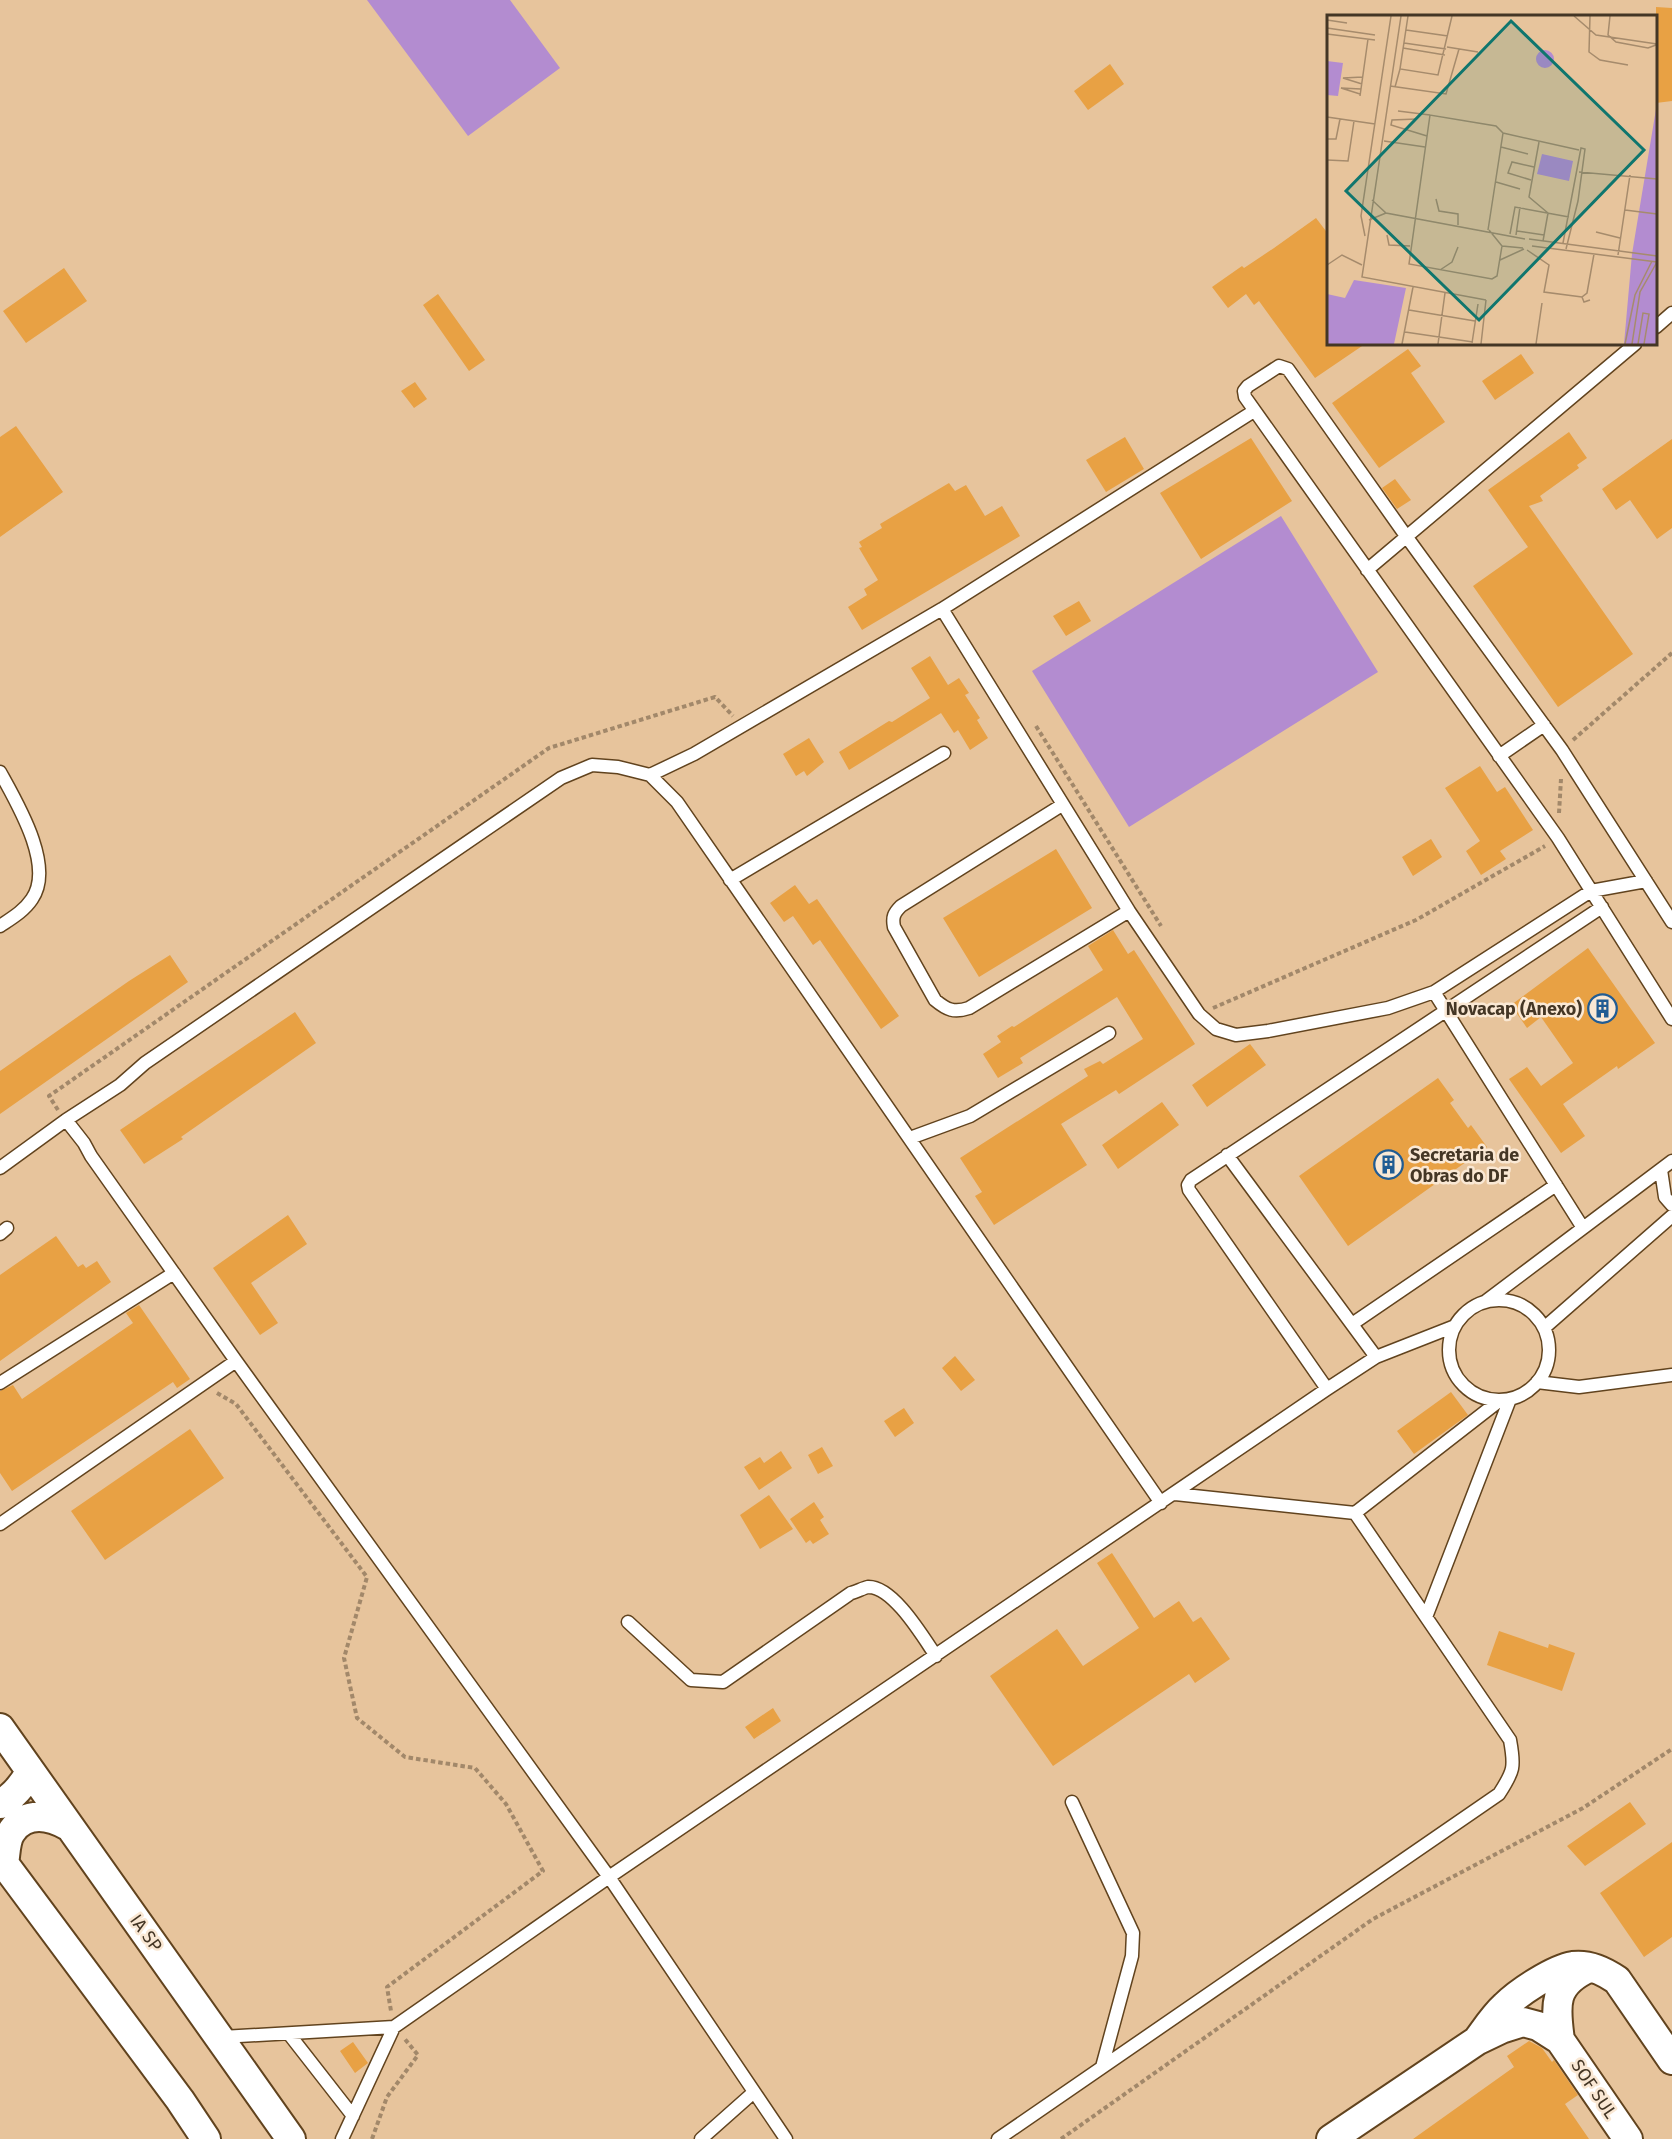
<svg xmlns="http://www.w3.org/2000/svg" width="1672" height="2139" viewBox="0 0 1672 2139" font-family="'Fira Sans',sans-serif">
<rect width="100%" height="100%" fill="#e7c49c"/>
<path fill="#b38cd0" d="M367,0H510L560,68L468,136Z
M1281,516L1378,672L1129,827L1032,671Z"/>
<path fill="#e8a144" d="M1656,7L1672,8V101L1656,103Z
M1110,64L1124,84L1088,110L1074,91Z
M1316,218L1329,235V344H1365L1315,378L1259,301L1254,305L1246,294L1228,308L1212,287L1242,266L1244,268L1274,248Z
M64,268L87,301L26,343L3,311Z
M438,294L485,360L469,371L423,305Z
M1408,349L1421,366L1411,373L1445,422L1379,468L1332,403Z
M1521,354L1534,373L1495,400L1482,381Z
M415,382L427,399L414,408L401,391Z
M16,426L63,492L0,537V437Z
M1569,432L1587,458L1577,465L1579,468L1540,496L1543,501L1529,506L1633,654L1558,707L1473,586L1528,547L1488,490Z
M1125,437L1144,469L1106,492L1086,460Z
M1251,438L1292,501L1201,559L1160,493Z
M1672,439V528L1657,539L1630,500L1616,510L1602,489Z
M1395,479L1411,500L1397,509L1382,488Z
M949,483L955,491L966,485L985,516L1002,506L1020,536L862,630L848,607L867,595L864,589L878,580L859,548L862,547L859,542L882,528L880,524Z
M1079,601L1091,621L1066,636L1053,616Z
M930,656L948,685L959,678L969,693L965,695L980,718L977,720L988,738L970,750L958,730L954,733L941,713L849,770L839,752L889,721L892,722L930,698L911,668Z
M809,738L824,762L807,776L804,771L796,776L783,754Z
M1480,766L1497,792L1505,787L1533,830L1500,851L1506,859L1481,875L1466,851L1480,841L1445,788Z
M1431,839L1442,857L1413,876L1402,857Z
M1056,849L1092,908L979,977L943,918Z
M795,885L809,904L817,899L899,1016L881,1029L820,940L813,945L793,916L784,922L770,903Z
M1113,930L1128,954L1134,950L1195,1044L1119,1094L1116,1090L1061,1124L1087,1165L994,1225L975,1196L982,1192L960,1158L1088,1076L1084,1069L1100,1061L1103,1064L1143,1039L1117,997L1020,1058L1023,1063L998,1078L983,1054L1001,1042L997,1036L1012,1026L1014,1027L1103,970L1088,946Z
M1588,948L1655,1043L1618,1069L1617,1066L1563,1104L1585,1136L1561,1153L1509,1079L1527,1067L1541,1086L1573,1063L1541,1017L1527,1028L1511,1005Z
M170,955L188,982L0,1114V1071L129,981Z
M295,1012L316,1043L181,1137L183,1139L144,1164L120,1130Z
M1250,1044L1266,1065L1207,1107L1192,1085Z
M1438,1078L1454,1100L1450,1103L1468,1128L1471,1125L1487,1147L1348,1246L1299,1176Z
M1162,1102L1179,1125L1118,1169L1102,1145Z
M288,1215L307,1244L251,1283L278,1323L260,1335L213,1268Z
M56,1236L78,1267L83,1264L86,1268L97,1261L111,1282L0,1361V1275Z
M139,1305L190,1379L177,1388L173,1382L12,1491L0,1473V1391L13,1385L22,1399L133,1323L126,1313Z
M955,1356L975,1380L961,1391L942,1368Z
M1451,1392L1468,1415L1414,1454L1397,1431Z
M904,1408L914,1423L895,1437L884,1421Z
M190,1429L224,1478L105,1560L71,1511Z
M822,1447L833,1466L818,1474L808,1455Z
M781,1451L792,1468L759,1490L744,1467L760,1457L764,1463Z
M769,1495L793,1529L760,1549L740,1515Z
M814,1502L824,1517L820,1520L829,1534L813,1544L810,1540L806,1543L790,1519Z
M1112,1553L1154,1618L1179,1601L1193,1622L1201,1617L1230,1659L1195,1683L1189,1674L1053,1766L990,1676L1057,1629L1083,1666L1139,1628L1097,1563Z
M1499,1631L1548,1648L1549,1644L1575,1653L1562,1691L1487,1665Z
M773,1708L781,1721L754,1739L745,1727Z
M1630,1802L1646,1824L1585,1866L1567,1846Z
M1672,1842V1937L1644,1957L1600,1893Z
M1529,2041L1542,2048L1552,2062L1554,2060L1578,2095L1565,2104L1589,2139H1413L1514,2067L1507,2056Z
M353,2042L368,2063L355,2073L340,2051Z"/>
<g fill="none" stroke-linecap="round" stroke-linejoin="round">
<defs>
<path id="service" d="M1656,327L1672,313
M1367,570L1635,344
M942,609L1129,911L1199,1014L1216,1029L1236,1035L1268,1031L1388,1008L1434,992L1583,1228
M1499,756L1544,725
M0,772C17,803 55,866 32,899C24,911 12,918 0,926
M650,775L694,754L942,609L1254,411
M1062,805L901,906C894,913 892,917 894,927L935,1000C947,1010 954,1013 969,1008L1129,911
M730,880L944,753
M1672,922L1562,750L1406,536L1288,369L1279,366L1248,386L1244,391L1245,397L1558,838L1672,1019
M1434,992L1591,891L1646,881
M910,1138L970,1116L1109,1033
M1227,1155L1376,1357
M0,1168L66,1120
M1661,1170L1665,1197L1672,1205
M0,1234L7,1228
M1449 1350a50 50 0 1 1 100 0a50 50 0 1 1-100 0Z
M1486,1301L1672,1161
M1352,1324L1556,1185
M1544,1328L1672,1216
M1537,1382L1579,1387L1672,1375
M0,1383L174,1273
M1327,1389L1189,1190L1188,1185L1191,1180L1602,907
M1175,1494L1355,1513L1499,1401
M0,1524L236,1361
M1426,1617L1510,1399
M628,1622L691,1680L723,1682L851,1593C856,1592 863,1588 868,1587C893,1586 923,1637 936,1656
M1072,1802L1133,1933L1132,1956L1102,2067
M289,2034L353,2116
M222,2037L394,2027L609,1877L1327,1389L1376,1357L1455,1326
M342,2139L394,2027
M701,2139L754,2092
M786,2139L609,1877L236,1361L91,1156L84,1143L66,1120L120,1085L145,1063L561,778L592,765L618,767L650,775L677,802L1161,1503
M998,2139L1499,1794C1514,1771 1515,1767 1510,1740L1355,1513"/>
<path id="tertiary" d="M0,1728L291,2139
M0,1804C14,1796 23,1786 30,1771
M0,1858L180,2100L206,2139
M4,1864C6,1854 5,1840 12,1831C27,1810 50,1816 68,1826
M1479,2038C1487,2027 1495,2015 1505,2006C1519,1992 1554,1969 1573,1966C1589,1964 1604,1971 1617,1980L1672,2060
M1560,2040C1555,2005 1553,1984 1589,1968
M1331,2139L1478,2040L1501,2029L1523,2022L1538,2026L1560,2040L1628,2139"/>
</defs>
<use href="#service" stroke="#61431e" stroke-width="15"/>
<use href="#tertiary" stroke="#61431e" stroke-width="32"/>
<path stroke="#a2886a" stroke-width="4" stroke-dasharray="4.5 3" stroke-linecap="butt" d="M1036,726L1161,926
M1573,740L1672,653
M1559,813L1561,779
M1213,1008L1416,920L1545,846
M58,1110L49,1096L549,748L715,697L733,716
M217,1393L236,1404L367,1577L344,1658L357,1718L405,1757L475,1768L506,1804L543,1871L387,1987L391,2011
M372,2139L387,2097L418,2055L404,2038
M1061,2139L1373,1919L1583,1808L1672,1749"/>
<use href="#service" stroke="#fff" stroke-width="12"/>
<use href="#tertiary" stroke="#fff" stroke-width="28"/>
</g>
<defs>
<symbol id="building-ring" viewBox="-11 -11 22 22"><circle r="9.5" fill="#fae8d4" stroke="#215c93" stroke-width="1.5"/><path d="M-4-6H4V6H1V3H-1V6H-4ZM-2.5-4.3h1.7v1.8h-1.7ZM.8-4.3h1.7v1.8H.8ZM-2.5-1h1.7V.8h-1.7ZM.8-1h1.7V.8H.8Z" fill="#215c93"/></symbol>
</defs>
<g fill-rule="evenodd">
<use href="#building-ring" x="1586" y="992" width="33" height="33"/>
<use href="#building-ring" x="1372" y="1148" width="33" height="33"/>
</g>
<g text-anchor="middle" stroke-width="5" stroke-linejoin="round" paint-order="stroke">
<g font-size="18" font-weight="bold" fill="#443625" stroke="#fae8d4" text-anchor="end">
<text x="1582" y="1015">Novacap (Anexo)</text>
<text x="1410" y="1161" text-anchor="start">Secretaria de<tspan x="1410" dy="21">Obras do DF</tspan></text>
</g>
<g font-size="18" fill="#443625" stroke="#fae8d4">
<text transform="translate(146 1933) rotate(54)" y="6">IA SP</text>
<text transform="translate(1594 2089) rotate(56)" y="6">SOF SUL</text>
</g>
</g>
<g transform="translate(1327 15)">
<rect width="330" height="330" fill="#e7c49c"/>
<path d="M209 44a9 9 0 1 1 18 0a9 9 0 1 1-18 0ZM0,46L16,48L11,81L0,80ZM330,88V329H297L305,239ZM215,139L246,146L242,166L210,159ZM27,265L79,273L67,329H0V279L18,283Z" fill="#b38cd0"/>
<path fill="none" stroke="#a68b6c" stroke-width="1.5" d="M74,1L35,262L159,285M81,1L73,54L111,60L125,1M247,1L269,20L330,29M263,1L262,37L273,45L301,50M283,1L281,20L289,27L321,33L329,30M0,5L20,8M0,13L48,20M79,15L121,21M0,19L48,25M77,28L119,34M120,32L151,37M76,33L118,40M35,69L16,63L36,62M63,71L119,79L132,34M68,72L73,54M33,79L14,73L34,74M33,81L41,24M71,96L103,100M0,102L48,109M90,104L65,105L64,110L100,121M176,118L252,135M0,124H9L13,104M57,126L98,132M212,127L202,182L221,198M174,132L201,139M0,145L21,146L27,106M252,157L330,164M204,165L181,158L185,147L207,152M169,167L193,174M109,184L112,196L131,199V210M45,185L59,198L198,224M298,195L330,199M42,205L59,198M161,215L176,118L169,111L103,100L82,249L165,264L170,261L175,231M162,215L175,231L196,233M190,216L217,220M269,217L293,223M183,219L188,192L242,202M60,220L62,230L83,231M189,220L193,192M38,221L34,201L64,1M202,224L330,241M216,226L221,198M236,228L254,133L258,134L251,186L239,234M205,231L330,247M200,235L222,250L217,277L255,282M291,240L303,160M173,245L197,234M0,250L15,240L35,250M113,255L125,247L131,232M263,285L257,287L255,282L260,278L267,239M82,295L148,306M78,317L146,327M145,328L151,289M75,329L86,272M111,329L118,278M154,329L159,285M209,329L215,288M298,329L308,280L325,246M305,329L313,277L330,247M311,329L316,298L322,299L317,329"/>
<path fill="#0f766e" fill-opacity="0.15" stroke="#0f766e" stroke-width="3" d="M184,6L317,135L152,305L19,176Z"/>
<rect width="330" height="330" fill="none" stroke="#443625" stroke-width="3"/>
</g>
</svg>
